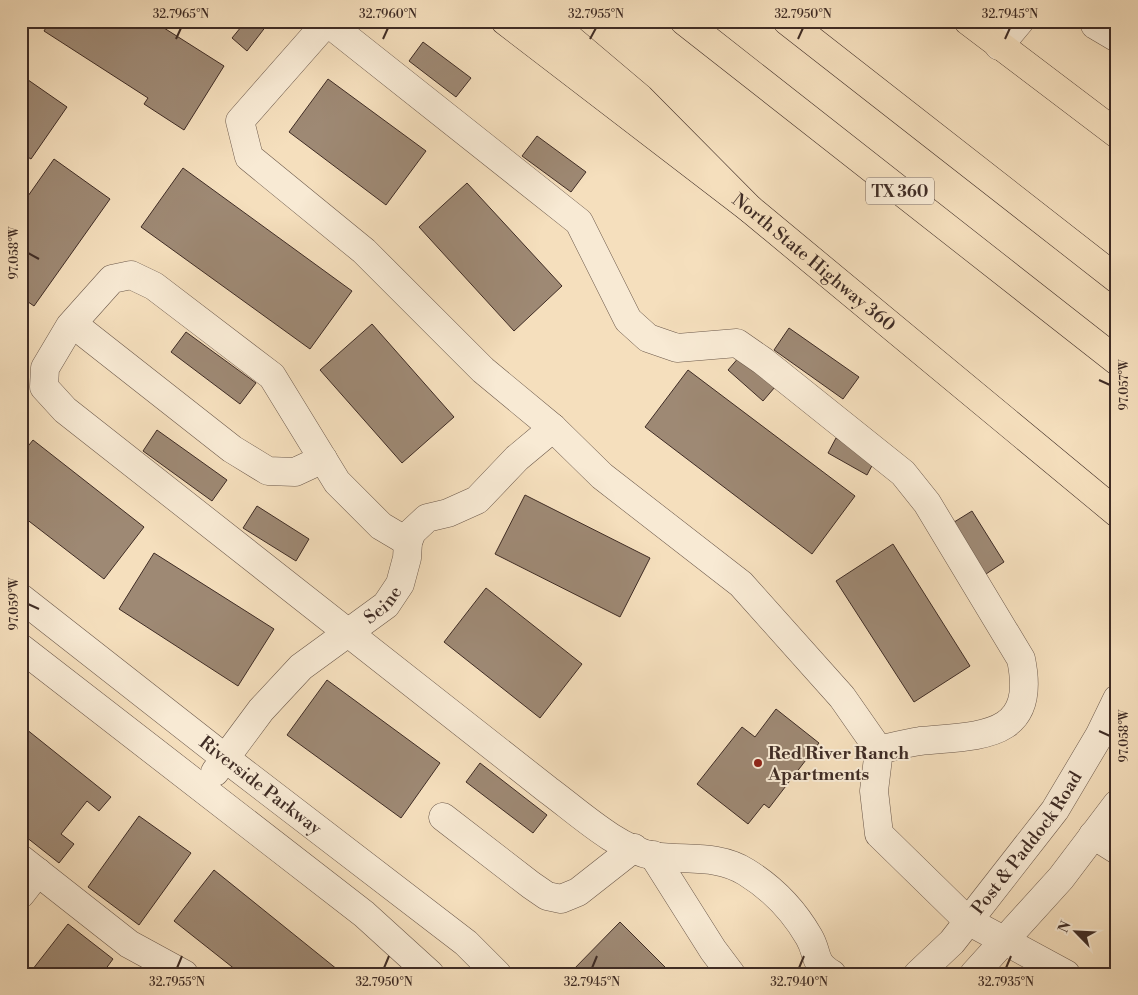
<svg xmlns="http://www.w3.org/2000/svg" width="1138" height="995" viewBox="0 0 1138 995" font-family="'Libre Bodoni',serif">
<rect width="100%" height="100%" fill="#f5dfbd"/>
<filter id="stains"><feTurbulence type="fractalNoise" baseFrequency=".004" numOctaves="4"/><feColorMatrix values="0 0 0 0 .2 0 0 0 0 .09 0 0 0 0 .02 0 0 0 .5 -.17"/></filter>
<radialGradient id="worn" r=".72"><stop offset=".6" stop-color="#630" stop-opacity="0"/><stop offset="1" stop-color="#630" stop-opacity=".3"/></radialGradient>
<path fill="#9e8974" stroke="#3f2c25" d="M50,21H153L224,66L184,130L144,104L148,98L44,31Z
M246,21H270L247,51L232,38Z
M423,42L471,78L456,97L409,61Z
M21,75L67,107L31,159L21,153Z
M328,79L426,151L386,205L289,132Z
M537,136L586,172L571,192L522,156Z
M54,159L110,199L34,306L21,297V206Z
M183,168L352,291L310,349L141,227Z
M467,183L562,286L514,331L419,227Z
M372,324L454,417L402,463L320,370Z
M789,328L859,377L843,399L774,350Z
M186,332L256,383L240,404L171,352Z
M740,356L775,387L763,401L728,370Z
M688,370L855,496L812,554L645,427Z
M157,430L227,480L212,501L143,451Z
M836,438L875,460L867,475L828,453Z
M33,440L144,527L104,579L21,515V455Z
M525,495L650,558L620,617L495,554Z
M257,506L309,539L296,561L243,528Z
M972,511L1004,562L983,576L951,524Z
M893,544L970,666L914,702L836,581Z
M154,553L274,629L238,686L119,609Z
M486,588L582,664L540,718L444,642Z
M327,680L440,763L401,818L287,735Z
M776,709L819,743L769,808L764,804L748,824L697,784L742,727L755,737Z
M21,725L111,797L99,811L87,801L61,834L74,844L59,863L21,833Z
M480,763L547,815L533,833L466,782Z
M139,816L191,853L139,925L88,887Z
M214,870L343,974H241L174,921Z
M620,922L672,974H573L571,972Z
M68,924L113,959L102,974H29Z"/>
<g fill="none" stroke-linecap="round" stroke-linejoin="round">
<defs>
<g id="minor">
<path d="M1098,21L1095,25L1117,38"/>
<path d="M999,46L1020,21"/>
<path d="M73,324L232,449L268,471L295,472L323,459"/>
<path d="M408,542L381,526L337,482L272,376L154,286L131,275L112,279L70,326L45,368L44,387L65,410L548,790C578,812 617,849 654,856C686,861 717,854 746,872C772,888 794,911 809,937C819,954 812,962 832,974"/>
<path id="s1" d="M21,598L225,758L466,943L497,974"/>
<path d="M21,648L364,914L430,974"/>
<path d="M879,750C892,747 906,743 920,741C979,735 1038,740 1021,659L927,503L903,473L763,361L737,343L677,348L648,338L628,320L579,222L327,22L240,121L249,157L364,251L483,370L553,428L602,476L741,584L842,697L879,750L874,791L879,834L968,921L1066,974"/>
<path id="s2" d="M215,772L261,710L301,667L386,605L400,584L407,558L408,542L412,532L427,518L448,513L477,500L517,458L553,428"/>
<path d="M443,817L531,885L547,896L561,899L578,892L634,848"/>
<path d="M1093,835L1117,850"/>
<path d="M653,855L713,950L731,974"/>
<path d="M21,859L129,944L184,974"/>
<path d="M21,894L38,872"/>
<path id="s3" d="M918,974L952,942L1055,810L1099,736L1117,699"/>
<path d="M974,974L1061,878L1117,804"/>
</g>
<g id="major">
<path id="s4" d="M505,21L750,209L1117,513"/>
<path d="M968,21L1117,134"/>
</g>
<path id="highway" d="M549,21L640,98L750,209
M684,21L1117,361
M787,21L1117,279"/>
</defs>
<use href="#minor" stroke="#6c594b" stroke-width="29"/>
<use href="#major" stroke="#3f2c25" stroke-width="29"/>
<use href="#highway" stroke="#3f2c25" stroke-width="29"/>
<use href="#minor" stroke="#f8ead4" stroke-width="28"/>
<use href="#major" stroke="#f5dfbd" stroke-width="28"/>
<use href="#highway" stroke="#f5dfbd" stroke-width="28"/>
</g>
<path fill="none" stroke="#3f2c25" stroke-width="2" d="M176,39L181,28M383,39L388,28M590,39L596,28M798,39L803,28M1005,39L1010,28M28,253L39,259M1099,380L1110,385M28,604L39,609M1099,731L1110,736M177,968L182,956M384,968L389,956M592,968L597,956M799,968L804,956M1006,968L1011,956"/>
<circle fill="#8f2418" stroke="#f8ead4" stroke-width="2" cx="758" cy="763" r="5"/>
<g text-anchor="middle" stroke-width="4" stroke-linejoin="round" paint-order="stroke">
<rect fill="#f8ead4" stroke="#76655a" stroke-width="1" x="866" y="177.5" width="68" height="27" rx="4"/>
<g font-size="16" font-weight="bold" fill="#3f2c25">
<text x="900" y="197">TX 360</text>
</g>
<g font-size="18" fill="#3f2c25" stroke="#f8ead4">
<text dy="6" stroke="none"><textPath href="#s4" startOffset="392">North State Highway 360</textPath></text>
<text dy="6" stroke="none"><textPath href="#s2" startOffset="239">Seine</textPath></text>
<text dy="6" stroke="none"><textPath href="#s1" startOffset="304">Riverside Parkway</textPath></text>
<text dy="6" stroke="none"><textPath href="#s3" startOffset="171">Post &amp; Paddock Road</textPath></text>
</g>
<g font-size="18" font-weight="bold" fill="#3f2c25" stroke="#f8ead4" text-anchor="start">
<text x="768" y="759">Red River Ranch<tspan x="768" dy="21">Apartments</tspan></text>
</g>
</g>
<rect width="1138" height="995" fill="none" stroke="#f5dfbd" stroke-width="55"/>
<g transform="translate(1076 932) rotate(294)" stroke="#f8ead4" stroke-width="4" paint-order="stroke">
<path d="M0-4L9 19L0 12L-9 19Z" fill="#3f2c25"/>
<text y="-8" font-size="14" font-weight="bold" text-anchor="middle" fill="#3f2c25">N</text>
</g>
<rect x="28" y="28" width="1082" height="940" fill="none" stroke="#3f2c25" stroke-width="2"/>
<g font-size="12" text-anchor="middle" fill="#3f2c25">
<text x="181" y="18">32.7965°N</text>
<text x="388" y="18">32.7960°N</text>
<text x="596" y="18">32.7955°N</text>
<text x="803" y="18">32.7950°N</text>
<text x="1010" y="18">32.7945°N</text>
<text transform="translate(14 253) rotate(-90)" y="4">97.058°W</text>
<text transform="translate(1124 385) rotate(-90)" y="4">97.057°W</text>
<text transform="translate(14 604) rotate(-90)" y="4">97.059°W</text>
<text transform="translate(1124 736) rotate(-90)" y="4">97.058°W</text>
<text x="177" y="986">32.7955°N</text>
<text x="384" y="986">32.7950°N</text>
<text x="592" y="986">32.7945°N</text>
<text x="799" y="986">32.7940°N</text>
<text x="1006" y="986">32.7935°N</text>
</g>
<rect width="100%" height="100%" filter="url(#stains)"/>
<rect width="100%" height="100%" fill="url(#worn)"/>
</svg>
